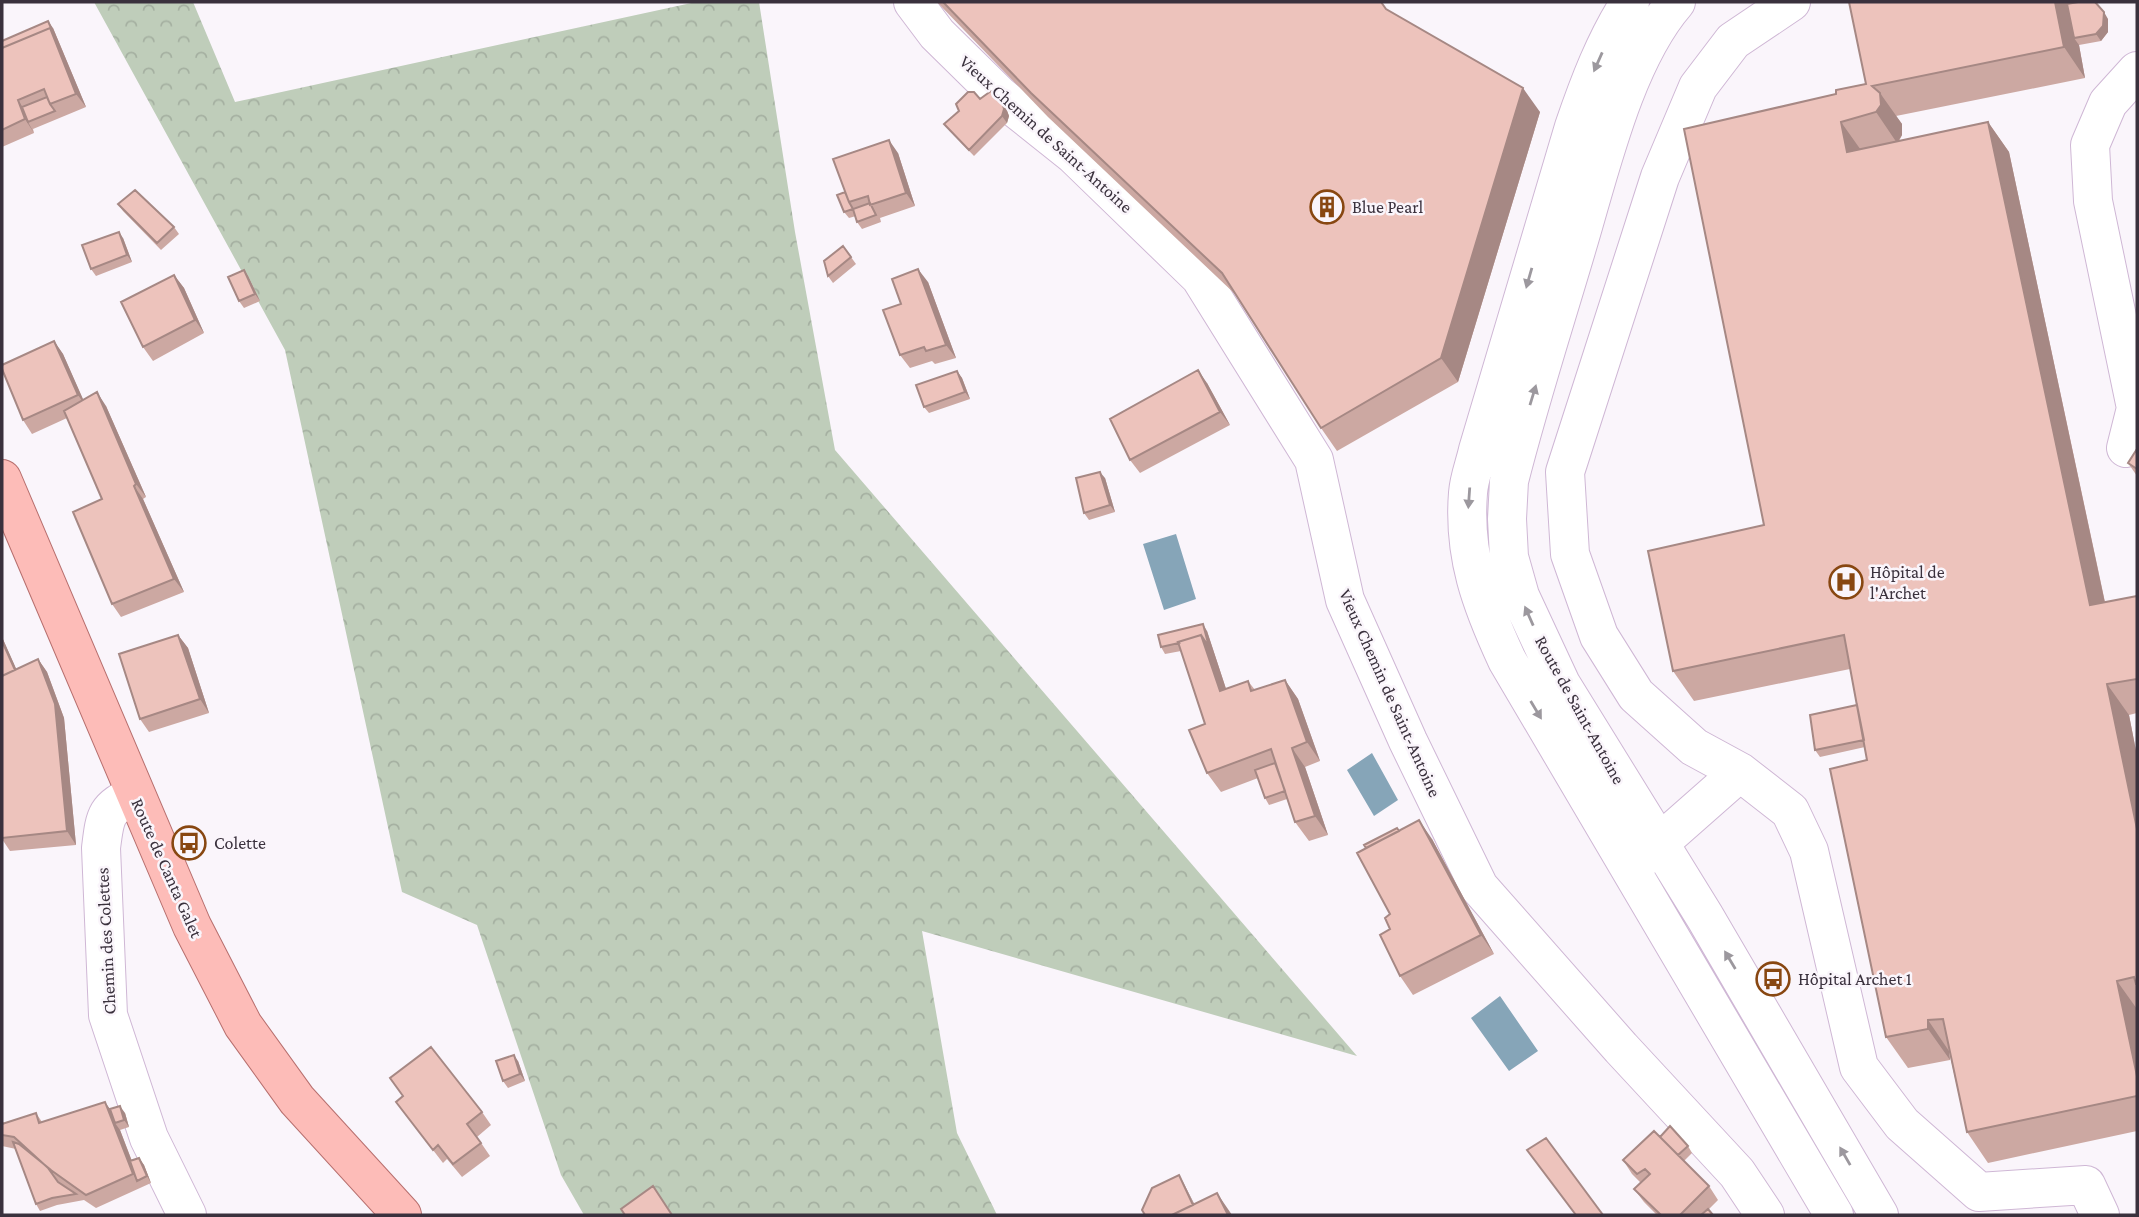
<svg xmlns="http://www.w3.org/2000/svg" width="2139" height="1217" viewBox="0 0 2139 1217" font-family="'Crimson Pro',serif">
<defs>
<pattern id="forest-crowns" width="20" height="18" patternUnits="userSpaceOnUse" patternTransform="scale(1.75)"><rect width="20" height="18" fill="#bfcdba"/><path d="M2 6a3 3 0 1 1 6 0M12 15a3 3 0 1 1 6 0" fill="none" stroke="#a5b0a1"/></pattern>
</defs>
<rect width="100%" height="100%" fill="#faf5fb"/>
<path fill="url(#forest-crowns)" d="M94,2H193L235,102L696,2H759L795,232L835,450L1357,1056L922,931L957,1133L997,1215H584L561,1175L477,925L402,892L285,350Z"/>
<path fill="#86a5b8" d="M1176,534L1196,599L1164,610L1143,544Z
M1372,753L1398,800L1374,816L1347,770Z
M1500,996L1538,1051L1509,1071L1471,1018Z"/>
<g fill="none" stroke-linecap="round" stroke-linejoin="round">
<defs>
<path id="minor" d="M913,2L937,34L1000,96L1073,154L1200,277L1314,460L1345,600L1408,741L1479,887L1621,1048L1737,1173L1765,1215
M1630,2C1605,41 1589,83 1574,127L1478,450C1475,464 1469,478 1468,493C1463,556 1481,604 1507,660L1834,1215
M1676,2C1624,62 1600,171 1577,247C1554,325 1529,402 1509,481L1507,519L1509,557L1520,596L1561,684L1705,917L1879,1215
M1791,2L1733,41L1698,87L1660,177L1565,472L1570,554L1599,636L1636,695L1694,747L1740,772L1790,811L1809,851L1859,1067L1902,1124L1979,1192L2086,1185L2100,1215
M2126,448L2136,408L2093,201L2090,145L2108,103L2137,71
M135,795C105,808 105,816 101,848L108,1015L149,1138L187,1215
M1639,861L1740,772"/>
<path id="major" d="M2,479L192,926L243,1025L297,1100L402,1215"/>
</defs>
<use href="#minor" stroke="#cfb7d5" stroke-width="40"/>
<use href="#major" stroke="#b76f6e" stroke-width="40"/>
<use href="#minor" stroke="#fff" stroke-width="38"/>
<use href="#major" stroke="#fdbcb8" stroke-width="38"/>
</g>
<path fill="#cca8a2" d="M937,2H1381L1386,9L1540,112L1458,382L1337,451L1321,428L1235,294L1048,117Z
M1849,2H2070V3L2108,19V32L2101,41L2079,45L2085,78L1896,116L1902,124V135L1899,141L1988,122L2009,152L2105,602L2137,596V713L2129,715L2137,756V1131L1988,1163L1967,1132L1949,1051L1950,1060L1908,1068L1886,1037L1867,760L1865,747L1820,757L1815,750L1857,705L1850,669L1694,701L1673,671L1764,525L1836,94L1866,84Z
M53,28L86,107L33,129L34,133L2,147V41Z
M1001,98L1005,105L1009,116L1007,123L974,156L949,130L944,124L959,111L980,99Z
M898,153L915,206L880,218L881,222L862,229L857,222L856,216L849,218L844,212L845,192Z
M118,204L174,227L179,234L161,250L123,211Z
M123,238L132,262L96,276L91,269Z
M843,246L856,264L833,283L828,276Z
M244,270L248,276L260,301L244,308L239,301Z
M174,275L184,288L204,333L153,361L143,347Z
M928,282L956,358L935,364L932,361L910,368L900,355L901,304Z
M54,341L63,354L83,400L106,406L146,497L143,499L184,592L121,617L112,604L102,499L67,418L32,434L23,420Z
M957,371L962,378L970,399L929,413L924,407Z
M1207,383L1230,425L1140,473L1130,460Z
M2137,449V476L2128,463Z
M1105,478L1115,512L1089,520L1084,513Z
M1207,631L1226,689L1248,681L1255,690L1285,680L1298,699L1320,761L1305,767L1328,835L1309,841L1295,822L1287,799L1269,805L1265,798L1258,778L1221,792L1207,773L1205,724L1181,651L1165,654L1161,647Z
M178,635L188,648L209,713L149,732L140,719Z
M2,637L16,669L38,659L47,672L64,718L76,845L10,851L2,839Z
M1399,831L1432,839L1494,954L1413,995L1400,976L1390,929V914Z
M518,1061L525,1081L508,1088L503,1081Z
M396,1102L482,1112L491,1125L477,1137L490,1156L462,1177L447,1159L443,1163Z
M110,1109L125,1113L129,1127L120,1130L132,1161L139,1158L144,1165L151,1183L96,1208L84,1200L57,1205L40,1211L36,1204L16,1149L2,1146V1121L4,1123L36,1113L42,1122Z
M1660,1137L1688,1146L1692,1153L1684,1161L1709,1186L1718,1200L1708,1210L1713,1215H1657L1644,1202L1634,1189L1641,1183L1632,1174L1623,1160Z"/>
<path fill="#a68884" d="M2055,2H2070L2077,38H2074L2079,45L2085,78L2064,47Z
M2104,12L2108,19V32L2101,41L2096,34Z
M48,21L53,28L86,107L76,94L50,28Z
M1523,88L1540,112L1458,382L1441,358Z
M1880,93L1902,124V135L1897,143L1876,112Z
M1001,98L1005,105L1009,116L1007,123L1002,116Z
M18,100L27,114L28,122L34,133L25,119Z
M1841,122L1863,153L1847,152Z
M1988,122L2009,152L2112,636L2090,605Z
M889,140L898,153L915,206L906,193Z
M119,232L123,238L132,262L127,255Z
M918,269L928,282L956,358L946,345Z
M244,270L248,276L260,301L255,294Z
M174,275L184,288L204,333L195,320Z
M54,341L63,354L87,408L78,395Z
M1198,370L1207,383L1230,425L1220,412Z
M957,371L962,378L970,399L965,392Z
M97,392L106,406L146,497L136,484Z
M1100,472L1105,478L1115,512L1110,505Z
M134,486L143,499L184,592L174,579Z
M1203,624L1207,631L1233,710L1220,691L1201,635Z
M178,635L188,648L209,713L200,699Z
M2,637L23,684L18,677L2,641Z
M38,659L47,672L64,718L76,845L67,831Z
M1285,680L1298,699L1320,761L1307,742Z
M2107,684L2129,715L2137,756V829Z
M1292,748L1305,767L1328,835L1315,816Z
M1419,820L1432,839L1494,954L1481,935Z
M2117,981L2137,1009V1076Z
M1928,1020L1949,1051L1950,1060L1928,1029Z
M514,1055L518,1061L525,1081L520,1074Z
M105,1102L115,1116V1123L120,1130L139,1180L137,1181L133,1174Z
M120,1106L125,1113L129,1127L124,1120Z
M139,1158L144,1165L151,1183L147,1176Z
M1179,1175L1183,1182L1200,1215H1199Z
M1217,1193L1230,1212L1232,1215H1228Z"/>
<path fill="#edc3bc" stroke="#a68884" stroke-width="2" d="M943,2H1381L1386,9L1523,88L1441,358L1321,428L1222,273L1031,93Z
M1849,2H2055L2064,47L1872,86L1880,93L1881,105L1876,112L1841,122L1847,152L1988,122L2090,605L2137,596V679L2107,684L2137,829V984H2136L2134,977L2117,981L2137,1076V1096L1967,1132L1943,1019L1928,1020V1029L1886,1037L1830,769L1867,760L1844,635L1673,671L1648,551L1764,525L1684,129L1836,94V90L1866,84Z
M2078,2H2095L2104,12L2103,26L2096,34L2074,38L2067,4Z
M48,21L54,35L50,28L2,48V41Z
M50,28L76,94L50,104L44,89L18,100L25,119L2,130V48Z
M991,91L1001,98L1004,109L1002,116L969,150L944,124L959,111L956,104L968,92H974L980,99Z
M47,97L50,104L55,111L28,122L22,107Z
M889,140L906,193L870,205L868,196L849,202L833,159Z
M135,190L174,227L157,243L118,204Z
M845,192L849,202L853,209L844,212L837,195Z
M870,203L876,215L857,222L853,209Z
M119,232L127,255L91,269L82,245Z
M843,246L851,257L828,276L824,261Z
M918,269L946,345L926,351L924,347L900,355L883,310L901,304L892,279Z
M244,270L255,294L239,301L228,277Z
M174,275L195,320L143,347L121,302Z
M54,341L78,395L23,420L2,369V365Z
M1198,370L1220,412L1130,460L1110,419Z
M957,371L965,392L924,407L916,385Z
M97,392L136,484L134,486L174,579L112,604L73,512L102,499L64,411Z
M2137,449V469L2128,463Z
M1100,472L1110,505L1084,513L1076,478Z
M1203,624L1209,647L1201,635L1178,642L1179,643L1161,647L1158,635Z
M178,635L200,699L140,719L119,654Z
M1201,635L1220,691L1248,681L1251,691L1285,680L1307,742L1292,748L1315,816L1295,822L1271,749L1207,773L1189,730L1205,724L1178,642Z
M2,641L15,670L2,676Z
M38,659L55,704L67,831L2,838V676Z
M1857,705L1864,740L1815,750L1810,715Z
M1275,763L1285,791L1265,798L1255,770Z
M1419,820L1481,935L1400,976L1380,935L1390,929L1385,918L1390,914L1357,853Z
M1397,828L1399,831L1366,848L1364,845Z
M431,1047L482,1112L467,1124L481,1143L453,1164L438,1145L433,1150L396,1102L403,1096L390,1078Z
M514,1055L520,1074L503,1081L496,1061Z
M105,1102L133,1174L86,1195L48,1168L14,1137L2,1135V1124L36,1113L39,1123Z
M120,1106L124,1120L115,1123L110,1109Z
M1670,1126L1688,1146L1678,1155L1660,1137Z
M1654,1131L1709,1186L1680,1215H1661L1634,1189L1650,1174L1645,1169L1637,1174L1623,1160Z
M1546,1138L1603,1215H1576L1527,1150Z
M13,1142L19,1144L51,1170L48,1168L58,1182L76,1194L52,1198L36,1204Z
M139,1158L147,1176L137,1181L130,1161Z
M1179,1175L1193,1205L1172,1215H1145L1142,1210L1152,1188Z
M653,1186L672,1215H625L621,1209Z
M1217,1193L1228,1215H1172Z
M1708,1209L1713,1215H1701Z"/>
<defs><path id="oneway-solid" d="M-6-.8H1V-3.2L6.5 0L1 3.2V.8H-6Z" transform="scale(1.75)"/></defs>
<g fill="#9c989e">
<use href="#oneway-solid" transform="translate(1598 62) rotate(114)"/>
<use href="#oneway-solid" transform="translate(1529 278) rotate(106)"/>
<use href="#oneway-solid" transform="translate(1533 395) rotate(-73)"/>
<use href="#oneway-solid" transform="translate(1469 498) rotate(94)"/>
<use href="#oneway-solid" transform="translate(1529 616) rotate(-114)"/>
<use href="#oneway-solid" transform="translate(1536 710) rotate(59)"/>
<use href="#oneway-solid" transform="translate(1730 960) rotate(-121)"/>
<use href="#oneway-solid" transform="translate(1845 1156) rotate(-120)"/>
</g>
<defs>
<symbol id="building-ring" viewBox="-11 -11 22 22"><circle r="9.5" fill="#faf5fb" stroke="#884711" stroke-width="1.5"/><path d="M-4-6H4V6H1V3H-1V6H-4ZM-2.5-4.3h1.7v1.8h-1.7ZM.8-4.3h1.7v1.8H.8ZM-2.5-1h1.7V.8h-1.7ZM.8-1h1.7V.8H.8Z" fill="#884711"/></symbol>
<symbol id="hospital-ring" viewBox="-11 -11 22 22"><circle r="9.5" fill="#faf5fb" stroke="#884711" stroke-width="1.5"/><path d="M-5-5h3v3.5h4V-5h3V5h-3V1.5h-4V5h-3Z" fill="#884711"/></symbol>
<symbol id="bus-ring" viewBox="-11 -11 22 22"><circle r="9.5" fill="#faf5fb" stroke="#884711" stroke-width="1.5"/><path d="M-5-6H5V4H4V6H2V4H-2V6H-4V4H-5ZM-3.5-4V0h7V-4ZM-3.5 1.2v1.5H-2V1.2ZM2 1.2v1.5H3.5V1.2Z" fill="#884711"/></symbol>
</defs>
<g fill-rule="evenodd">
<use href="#building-ring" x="1308" y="188" width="38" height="38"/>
<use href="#hospital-ring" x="1827" y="563" width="38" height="38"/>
<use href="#bus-ring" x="170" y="824" width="38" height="38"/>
<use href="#bus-ring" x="1754" y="960" width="38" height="38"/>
</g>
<g text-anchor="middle" stroke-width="5" stroke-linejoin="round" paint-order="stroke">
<g font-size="18" fill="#3a313d" stroke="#faf5fb">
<text transform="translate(1046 134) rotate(42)" y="6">Vieux Chemin de Saint-Antoine</text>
<text transform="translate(1390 693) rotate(66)" y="6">Vieux Chemin de Saint-Antoine</text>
<text transform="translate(1580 710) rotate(61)" y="6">Route de Saint-Antoine</text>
<text transform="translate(167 868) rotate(66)" y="6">Route de Canta Galet</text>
<text transform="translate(106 941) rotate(-93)" y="6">Chemin des Colettes</text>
</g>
<g font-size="18" fill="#3a313d" stroke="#faf5fb" text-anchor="start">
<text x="1352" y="213">Blue Pearl</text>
<text x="1870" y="578">Hôpital de<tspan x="1870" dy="21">l'Archet</tspan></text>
<text x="214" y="849">Colette</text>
<text x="1798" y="985">Hôpital Archet 1</text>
</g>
</g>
<rect width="2139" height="1217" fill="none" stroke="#3a313d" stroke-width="7"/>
</svg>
